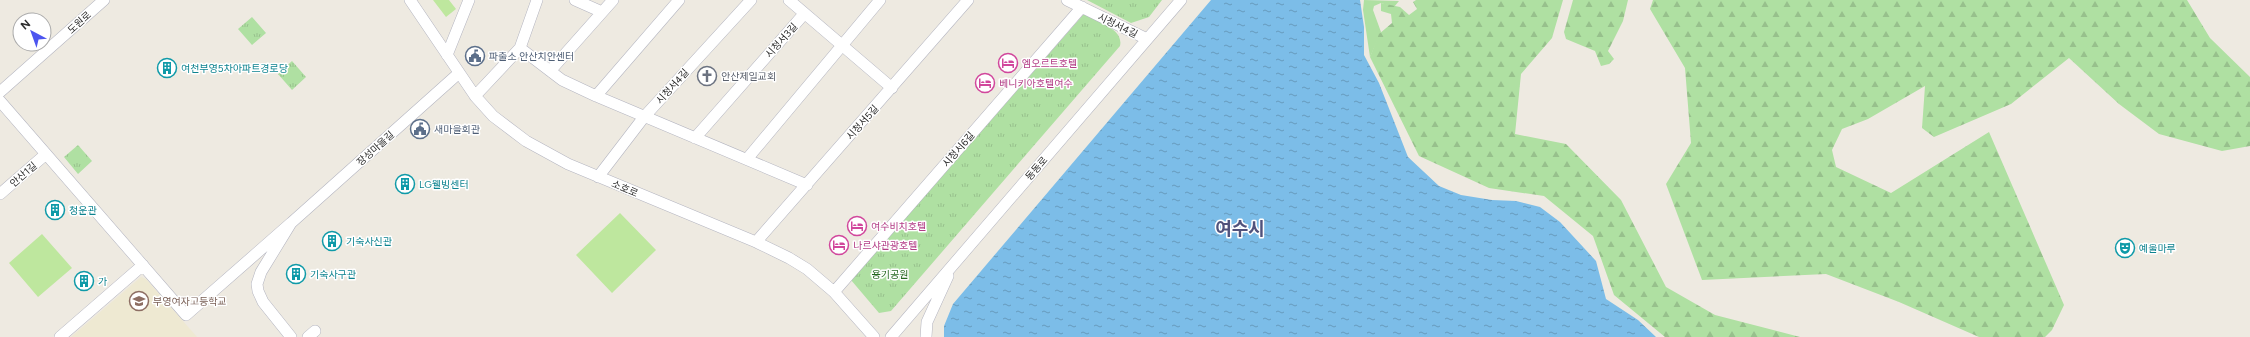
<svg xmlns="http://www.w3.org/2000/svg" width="2250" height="337" viewBox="0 0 2250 337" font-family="Figtree,'Noto Sans KR',sans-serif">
<defs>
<pattern id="forest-firs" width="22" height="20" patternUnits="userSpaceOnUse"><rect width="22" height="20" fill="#afe0a2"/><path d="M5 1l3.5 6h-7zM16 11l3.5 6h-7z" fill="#97c08c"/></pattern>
<pattern id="park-tufts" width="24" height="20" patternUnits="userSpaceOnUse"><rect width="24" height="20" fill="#afe0a2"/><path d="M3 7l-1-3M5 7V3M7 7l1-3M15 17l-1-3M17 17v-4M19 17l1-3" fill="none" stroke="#97c08c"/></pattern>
<pattern id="water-ripples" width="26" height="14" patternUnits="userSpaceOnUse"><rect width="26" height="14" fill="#7cbde8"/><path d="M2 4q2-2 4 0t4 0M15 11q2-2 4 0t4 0" fill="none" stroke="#669abc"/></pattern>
</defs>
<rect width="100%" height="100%" fill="#eeeae1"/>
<path fill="#eee9d2" d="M141,277L146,279L197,337H71Z"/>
<path fill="#afe0a2" d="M1364,0L1399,1L1394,7L1381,3L1374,6L1373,10L1381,32L1370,57L1363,10Z"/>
<path fill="url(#forest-firs)" d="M1416,0H1563L1552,38L1521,74L1515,134L1566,144L1621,200L1666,287L1715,315L1800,337H1665L1614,295L1593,236L1544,196L1489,188L1419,156L1370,57L1379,34L1392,23L1391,14L1381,11V3L1400,7L1409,15L1417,9L1413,2Z
M1573,0H1628L1623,21L1608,51L1614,59L1609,64L1601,66L1595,51L1566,39L1564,32Z
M1653,0H2187L2210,38L2250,77V146L2222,151L2159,134L2119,104L2069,58L2011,104L1934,137L1922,128L1925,86L1868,119L1842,129L1832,150L1836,167L1891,193L1989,132L2064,305L2052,330L2045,337H1979L1899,302L1826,274L1702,280L1666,184L1691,143L1685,68L1650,9Z"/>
<path fill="url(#park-tufts)" d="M1087,0H1162L1149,17L1131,23Z
M1083,15H1086C1098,22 1124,29 1120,46L891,311L879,313L851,280Z
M252,17L266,33L252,45L238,29Z
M292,61L306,77L292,90L278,74Z
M78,145L92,161L78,174L64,157Z"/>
<path fill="#bee79e" d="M433,0H449L456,9L446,17Z
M620,213L656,250L612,293L576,255Z
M42,234L72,268L38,297L9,263Z"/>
<path fill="url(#water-ripples)" d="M1211,0H1360L1364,27V55L1379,83L1408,157L1439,186L1461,195L1492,200L1516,201L1540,207L1560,222L1596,261L1606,299L1638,320L1656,337H944V326L953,304Z"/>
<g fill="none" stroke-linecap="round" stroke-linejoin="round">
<defs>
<path id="minor" d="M410,0L475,96L493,116L526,141L568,164L756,242L789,258L807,269L834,292L874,337
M537,0L520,48L562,80L596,96L807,185
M575,0L602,12
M789,0L892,88
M1067,0L1147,39
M447,55L469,0
M550,71L613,0
M0,92L104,0
M475,96L520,48
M596,96L679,0
M0,101L186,315L291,223
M695,138L804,14
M747,159L880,0
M598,177L644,117L751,0
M0,194L46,154
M756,242L968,0
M834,292L1082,7
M60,337L143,265
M291,337L263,302L258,291L257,284L261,272L291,223L459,73
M308,337L315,331
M891,337L1181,0
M926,337L927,322L948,276"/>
</defs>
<use href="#minor" stroke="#b4b5c0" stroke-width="12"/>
<use href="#minor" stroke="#fff" stroke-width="11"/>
</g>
<defs>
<symbol id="civic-ring" viewBox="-11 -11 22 22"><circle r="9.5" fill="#fff" stroke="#5c6f8a" stroke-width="1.5"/><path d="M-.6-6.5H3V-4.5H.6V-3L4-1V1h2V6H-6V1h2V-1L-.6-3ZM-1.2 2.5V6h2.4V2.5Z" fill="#5c6f8a"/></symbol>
<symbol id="hotel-ring" viewBox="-11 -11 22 22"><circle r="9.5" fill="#fff" stroke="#d1479c" stroke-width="1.5"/><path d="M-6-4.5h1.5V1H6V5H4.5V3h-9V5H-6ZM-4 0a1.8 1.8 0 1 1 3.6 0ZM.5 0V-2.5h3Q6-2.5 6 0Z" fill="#d1479c"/></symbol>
<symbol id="building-ring" viewBox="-11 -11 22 22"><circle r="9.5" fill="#fff" stroke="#0f9aa8" stroke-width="1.5"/><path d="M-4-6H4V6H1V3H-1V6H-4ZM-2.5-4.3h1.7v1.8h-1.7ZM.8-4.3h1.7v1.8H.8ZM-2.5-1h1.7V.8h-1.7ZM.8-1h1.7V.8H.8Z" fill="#0f9aa8"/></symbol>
<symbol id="church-ring" viewBox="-11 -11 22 22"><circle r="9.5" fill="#fff" stroke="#6b7280" stroke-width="1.5"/><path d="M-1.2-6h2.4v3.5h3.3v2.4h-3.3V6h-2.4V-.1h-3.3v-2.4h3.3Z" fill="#6b7280"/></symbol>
<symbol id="theatre-ring" viewBox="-11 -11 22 22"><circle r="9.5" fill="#fff" stroke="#0f9aa8" stroke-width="1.5"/><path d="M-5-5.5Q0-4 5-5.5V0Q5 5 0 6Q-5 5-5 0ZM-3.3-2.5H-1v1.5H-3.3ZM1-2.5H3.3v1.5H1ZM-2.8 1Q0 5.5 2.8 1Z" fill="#0f9aa8"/></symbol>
<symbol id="school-ring" viewBox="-11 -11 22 22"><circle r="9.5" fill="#fff" stroke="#8d6e63" stroke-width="1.5"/><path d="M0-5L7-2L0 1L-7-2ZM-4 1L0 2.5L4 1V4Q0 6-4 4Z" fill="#8d6e63"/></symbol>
</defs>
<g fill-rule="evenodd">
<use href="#civic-ring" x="464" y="45" width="22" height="22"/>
<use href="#hotel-ring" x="997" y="52" width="22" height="22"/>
<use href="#building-ring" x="156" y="57" width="22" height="22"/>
<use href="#church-ring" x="696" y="65" width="22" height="22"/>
<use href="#hotel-ring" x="974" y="72" width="22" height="22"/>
<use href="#civic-ring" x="409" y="118" width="22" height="22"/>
<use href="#building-ring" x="394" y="173" width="22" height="22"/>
<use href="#building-ring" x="44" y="199" width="22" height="22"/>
<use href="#hotel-ring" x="846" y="215" width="22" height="22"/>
<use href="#building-ring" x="321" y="230" width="22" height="22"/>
<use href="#hotel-ring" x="828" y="234" width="22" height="22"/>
<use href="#theatre-ring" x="2114" y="237" width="22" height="22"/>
<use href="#building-ring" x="285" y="263" width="22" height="22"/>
<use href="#building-ring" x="73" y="270" width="22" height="22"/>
<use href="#school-ring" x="128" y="290" width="22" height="22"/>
</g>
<g text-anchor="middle" stroke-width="3" stroke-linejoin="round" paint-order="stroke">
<g font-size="10" fill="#2d2d2d" stroke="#fff">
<text transform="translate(79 22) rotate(-42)" y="4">도원로</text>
<text transform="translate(1118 25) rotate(26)" y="4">시청서4길</text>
<text transform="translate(781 40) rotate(-48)" y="4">시청서3길</text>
<text transform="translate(672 86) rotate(-48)" y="4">시청서4길</text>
<text transform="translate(862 122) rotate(-48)" y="4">시청서5길</text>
<text transform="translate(375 148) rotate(-42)" y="4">장성마을길</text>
<text transform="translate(958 149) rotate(-49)" y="4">시청서6길</text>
<text transform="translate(1036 168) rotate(-49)" y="4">동동로</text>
<text transform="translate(23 174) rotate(-41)" y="4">안산1길</text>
<text transform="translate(625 188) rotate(23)" y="4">소호로</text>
</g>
<g font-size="10" fill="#4e5e75" stroke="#fff" text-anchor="start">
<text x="489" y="60">파출소 안산치안센터</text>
<text x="434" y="133">새마을회관</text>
</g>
<g font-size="10" fill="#b23c85" stroke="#fff" text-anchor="start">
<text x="1022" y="67">엠오르트호텔</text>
<text x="999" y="87">베니키아호텔여수</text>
<text x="871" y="230">여수비치호텔</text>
<text x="853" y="249">나르샤관광호텔</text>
</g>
<g font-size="10" fill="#0d838f" stroke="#fff" text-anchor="start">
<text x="181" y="72">여천부영5차아파트경로당</text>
<text x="419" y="188">LG웰빙센터</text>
<text x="69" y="214">청운관</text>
<text x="346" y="245">기숙사신관</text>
<text x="2139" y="252">예울마루</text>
<text x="310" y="278">기숙사구관</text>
<text x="98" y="285">가</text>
</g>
<g font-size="10" fill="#5b616d" stroke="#fff" text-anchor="start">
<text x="721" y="80">안산제일교회</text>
</g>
<g font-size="10" fill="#256820" stroke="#fff">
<text x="890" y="278">용기공원</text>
</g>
<g font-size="10" fill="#785e54" stroke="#fff" text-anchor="start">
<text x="153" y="305">부영여자고등학교</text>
</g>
<g font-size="18" font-weight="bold" fill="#50527c" stroke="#fff">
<text x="1240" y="235">여수시</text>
</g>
</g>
<g transform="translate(32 32) rotate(319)"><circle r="19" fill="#ffffff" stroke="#ababab"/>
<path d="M0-3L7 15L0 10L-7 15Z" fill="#4d55ef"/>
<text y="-6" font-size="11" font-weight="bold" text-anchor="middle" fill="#2d2d2d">N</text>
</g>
</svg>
